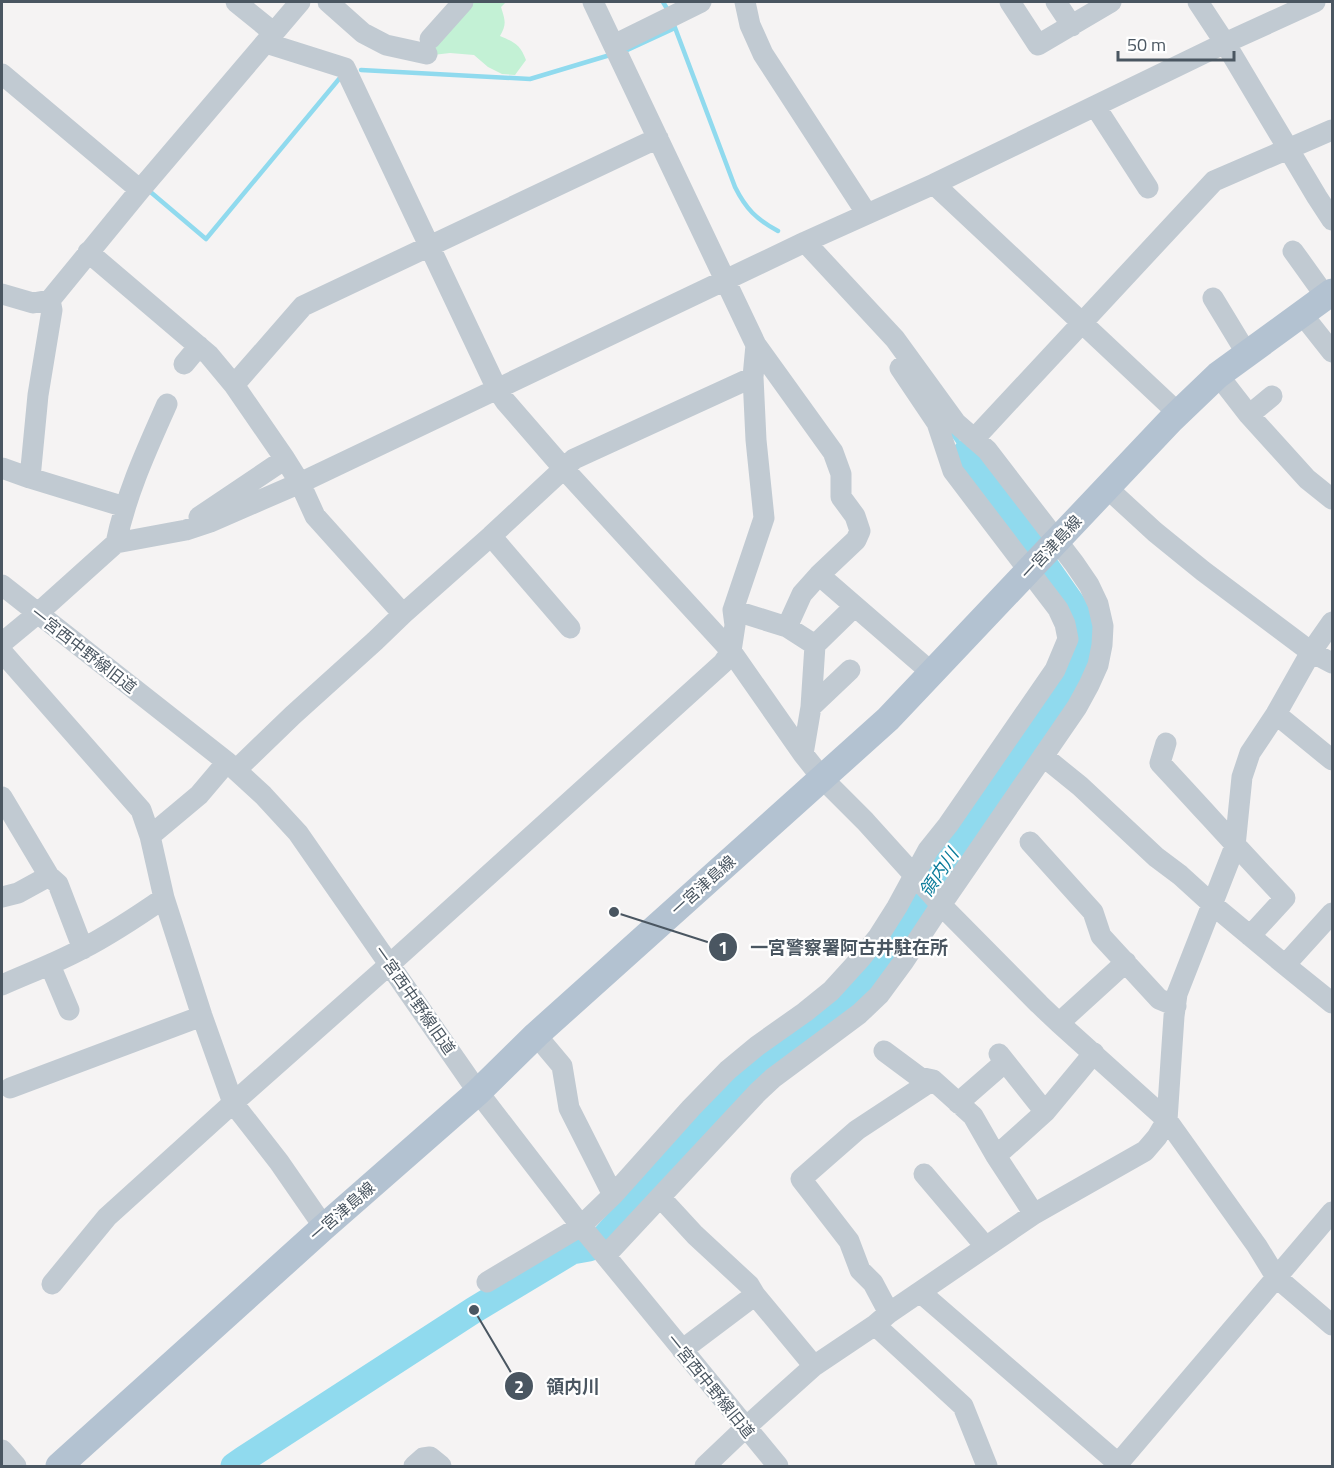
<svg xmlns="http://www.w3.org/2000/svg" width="1334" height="1468" viewBox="0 0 1334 1468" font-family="'Titillium Web','Noto Sans JP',sans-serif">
<rect width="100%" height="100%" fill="#f5f3f3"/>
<path fill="#c3f1d5" d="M468,2H506L501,7C505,20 507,24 500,36C514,42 520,44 526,60L515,75L502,74L488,67L474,55L450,53L433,55L434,29Z"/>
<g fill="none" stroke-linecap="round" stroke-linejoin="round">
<path stroke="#90daee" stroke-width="4.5" d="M663,2L669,12
M674,25L735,187C746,209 756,219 778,231
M623,52L675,28
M361,70L530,79L610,55
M147,189L206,239L339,79
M949,429L966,453L973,446"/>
<path stroke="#90daee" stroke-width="27" d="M605,1237L629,1210L641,1188L751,1070L814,1024L863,984L1068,684L1079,661L1083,635L1077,611L966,453
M234,1466L244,1459L474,1310L572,1251L589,1248"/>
<path stroke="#c1cad2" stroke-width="21" d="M236,2L274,33
M328,2L363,33L386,45L427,54
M745,2L750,25L763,54L867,214
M1010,2L1038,45L1111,2
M1056,2L1072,26
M1198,2L1225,43L1317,197L1332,220
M430,39L463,2
M266,43L345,68L497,389L505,401L564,469L731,651L803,754L822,778L865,821L941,905L1039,1004L1059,1023L1167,1120L1257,1246L1276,1277L1332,1325
M614,45L701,2
M2,74L140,190
M1095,106L1148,188
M934,184L1178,413
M1293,251L1326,297
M88,252L209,355L234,385L285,459L300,483L315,516L403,614
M2,294L33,303L50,300L140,190L300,2
M1213,298L1247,354
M1302,314L1332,352
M756,345L833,452L841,474V497L855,516L860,531L856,540L819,575L802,594L787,627
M184,364L199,346
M1218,375L1249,415L1307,479L1332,499
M234,385L303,306L658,138
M1249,415L1272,396
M974,439L1214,181L1332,130
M2,468L30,478L125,507
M30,478L38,395L52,310L50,300
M1106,487L1155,532L1203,571L1311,652L1332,663
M199,517L285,459
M491,536L570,628
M116,543C126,494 147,449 167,404
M819,575L931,672
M2,585L227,762L263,795L298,833L478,1092L581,1226L778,1466
M733,610L787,627L815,645
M2,643L37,614L116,543L186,530L210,522L300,483L805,242L934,184L1225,43L1315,2
M2,652L141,810L150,836L164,898L202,1016L233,1103L279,1162L324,1227
M811,707L850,670
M1276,714L1332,760
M1166,743L1160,763C1202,808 1243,854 1285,898L1250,936
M803,754L811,707L815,645L855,606
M1043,756L1080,786L1156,857L1180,875L1213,905L1285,965L1332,1003
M236,770L293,715L375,641L403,614L491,536L574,459L753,377L756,345L593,2
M2,797L49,876
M150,836L199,795L227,762
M1030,842L1093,912L1101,936L1159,999L1176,1006
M2,897L18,893L49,876L58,884L83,949
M50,965L69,1010
M1285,965L1332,913
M2,985C29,973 56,963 82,949C111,934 138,916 164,898
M1059,1023L1126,962
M536,1035L562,1066L569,1108L613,1195
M884,1051L919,1077L933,1080
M999,1054L1045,1112
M10,1088L202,1016
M958,1103L1005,1062
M996,1156L1045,1112L1094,1053
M924,1174L985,1246
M660,1197L695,1235L749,1285L755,1295
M606,1255L758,1092L773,1078L859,1014L879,995L904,961L941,905L1077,707L1089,685L1098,665L1102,645L1103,626L1098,604L1089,585L1074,563L987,450L956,423L895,339L805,242
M487,1282L581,1226L613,1195L691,1108L728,1070L757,1046L805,1012L831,991L861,958L878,937L897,907L928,850L948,825L1055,670L1068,639L1065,624L1058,609L953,471L937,423L900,368
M52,1284L107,1217L233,1103L390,964L723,663L731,651L735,625L733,610L764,518L756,440L753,377
M920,1292L1121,1466
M889,1313L873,1283L860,1270L849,1241L801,1179L857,1130L933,1080L973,1116L996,1156L1034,1214
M875,1325L963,1406L987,1466
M682,1350L755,1295L814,1366
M2,1450L16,1466
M414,1466L423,1458L430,1457L441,1466
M705,1466L745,1428L814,1366L875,1325L889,1313L1034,1214L1145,1151L1157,1137L1167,1120L1174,1016L1177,994L1235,846L1242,777L1250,753L1276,714L1311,652L1332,622
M1116,1466L1332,1212"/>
<path stroke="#b3c2d1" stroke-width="27" d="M59,1466L324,1227L478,1092L536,1035L888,719L1171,420L1218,375L1332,292"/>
</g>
<g text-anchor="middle" stroke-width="4.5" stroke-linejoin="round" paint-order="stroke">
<g font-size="16" fill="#4a5661" stroke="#fff">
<text transform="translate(1051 547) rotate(-47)" y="6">一宮津島線</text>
<text transform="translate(84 650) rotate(38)" y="6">一宮西中野線旧道</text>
<text transform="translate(703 885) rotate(-42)" y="6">一宮津島線</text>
<text transform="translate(415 1000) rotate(55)" y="6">一宮西中野線旧道</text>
<text transform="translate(342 1211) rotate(-41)" y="6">一宮津島線</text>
<text transform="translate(711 1386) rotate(51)" y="6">一宮西中野線旧道</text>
</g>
<g font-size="18" font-style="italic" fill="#0c7c9b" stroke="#fff">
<text transform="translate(939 873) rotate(-56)" y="6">領内川</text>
</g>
</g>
<path fill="none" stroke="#4a5661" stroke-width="2" d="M614 912L723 947M474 1310L519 1386"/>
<g fill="#4a5661" stroke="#fff" stroke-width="2">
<circle cx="614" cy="912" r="6"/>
<circle cx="474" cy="1310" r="6"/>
<circle cx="723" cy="947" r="15"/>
<circle cx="519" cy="1386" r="15"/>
</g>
<g font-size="18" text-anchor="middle" font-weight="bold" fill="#fff">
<text x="723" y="954">1</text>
<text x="519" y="1393">2</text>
</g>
<g font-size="18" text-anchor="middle" font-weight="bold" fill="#4a5661" stroke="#fff" stroke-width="4.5" stroke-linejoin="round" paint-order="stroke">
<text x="849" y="954">一宮警察署阿古井駐在所</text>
<text x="573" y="1393">領内川</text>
</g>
<rect width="1334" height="1468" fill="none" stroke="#4a5661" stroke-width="6"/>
<path d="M1118 51v9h116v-9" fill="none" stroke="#4a5661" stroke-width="3"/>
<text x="1127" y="51" font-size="18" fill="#4a5661" stroke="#ffffff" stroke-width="4.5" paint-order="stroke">50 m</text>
</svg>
